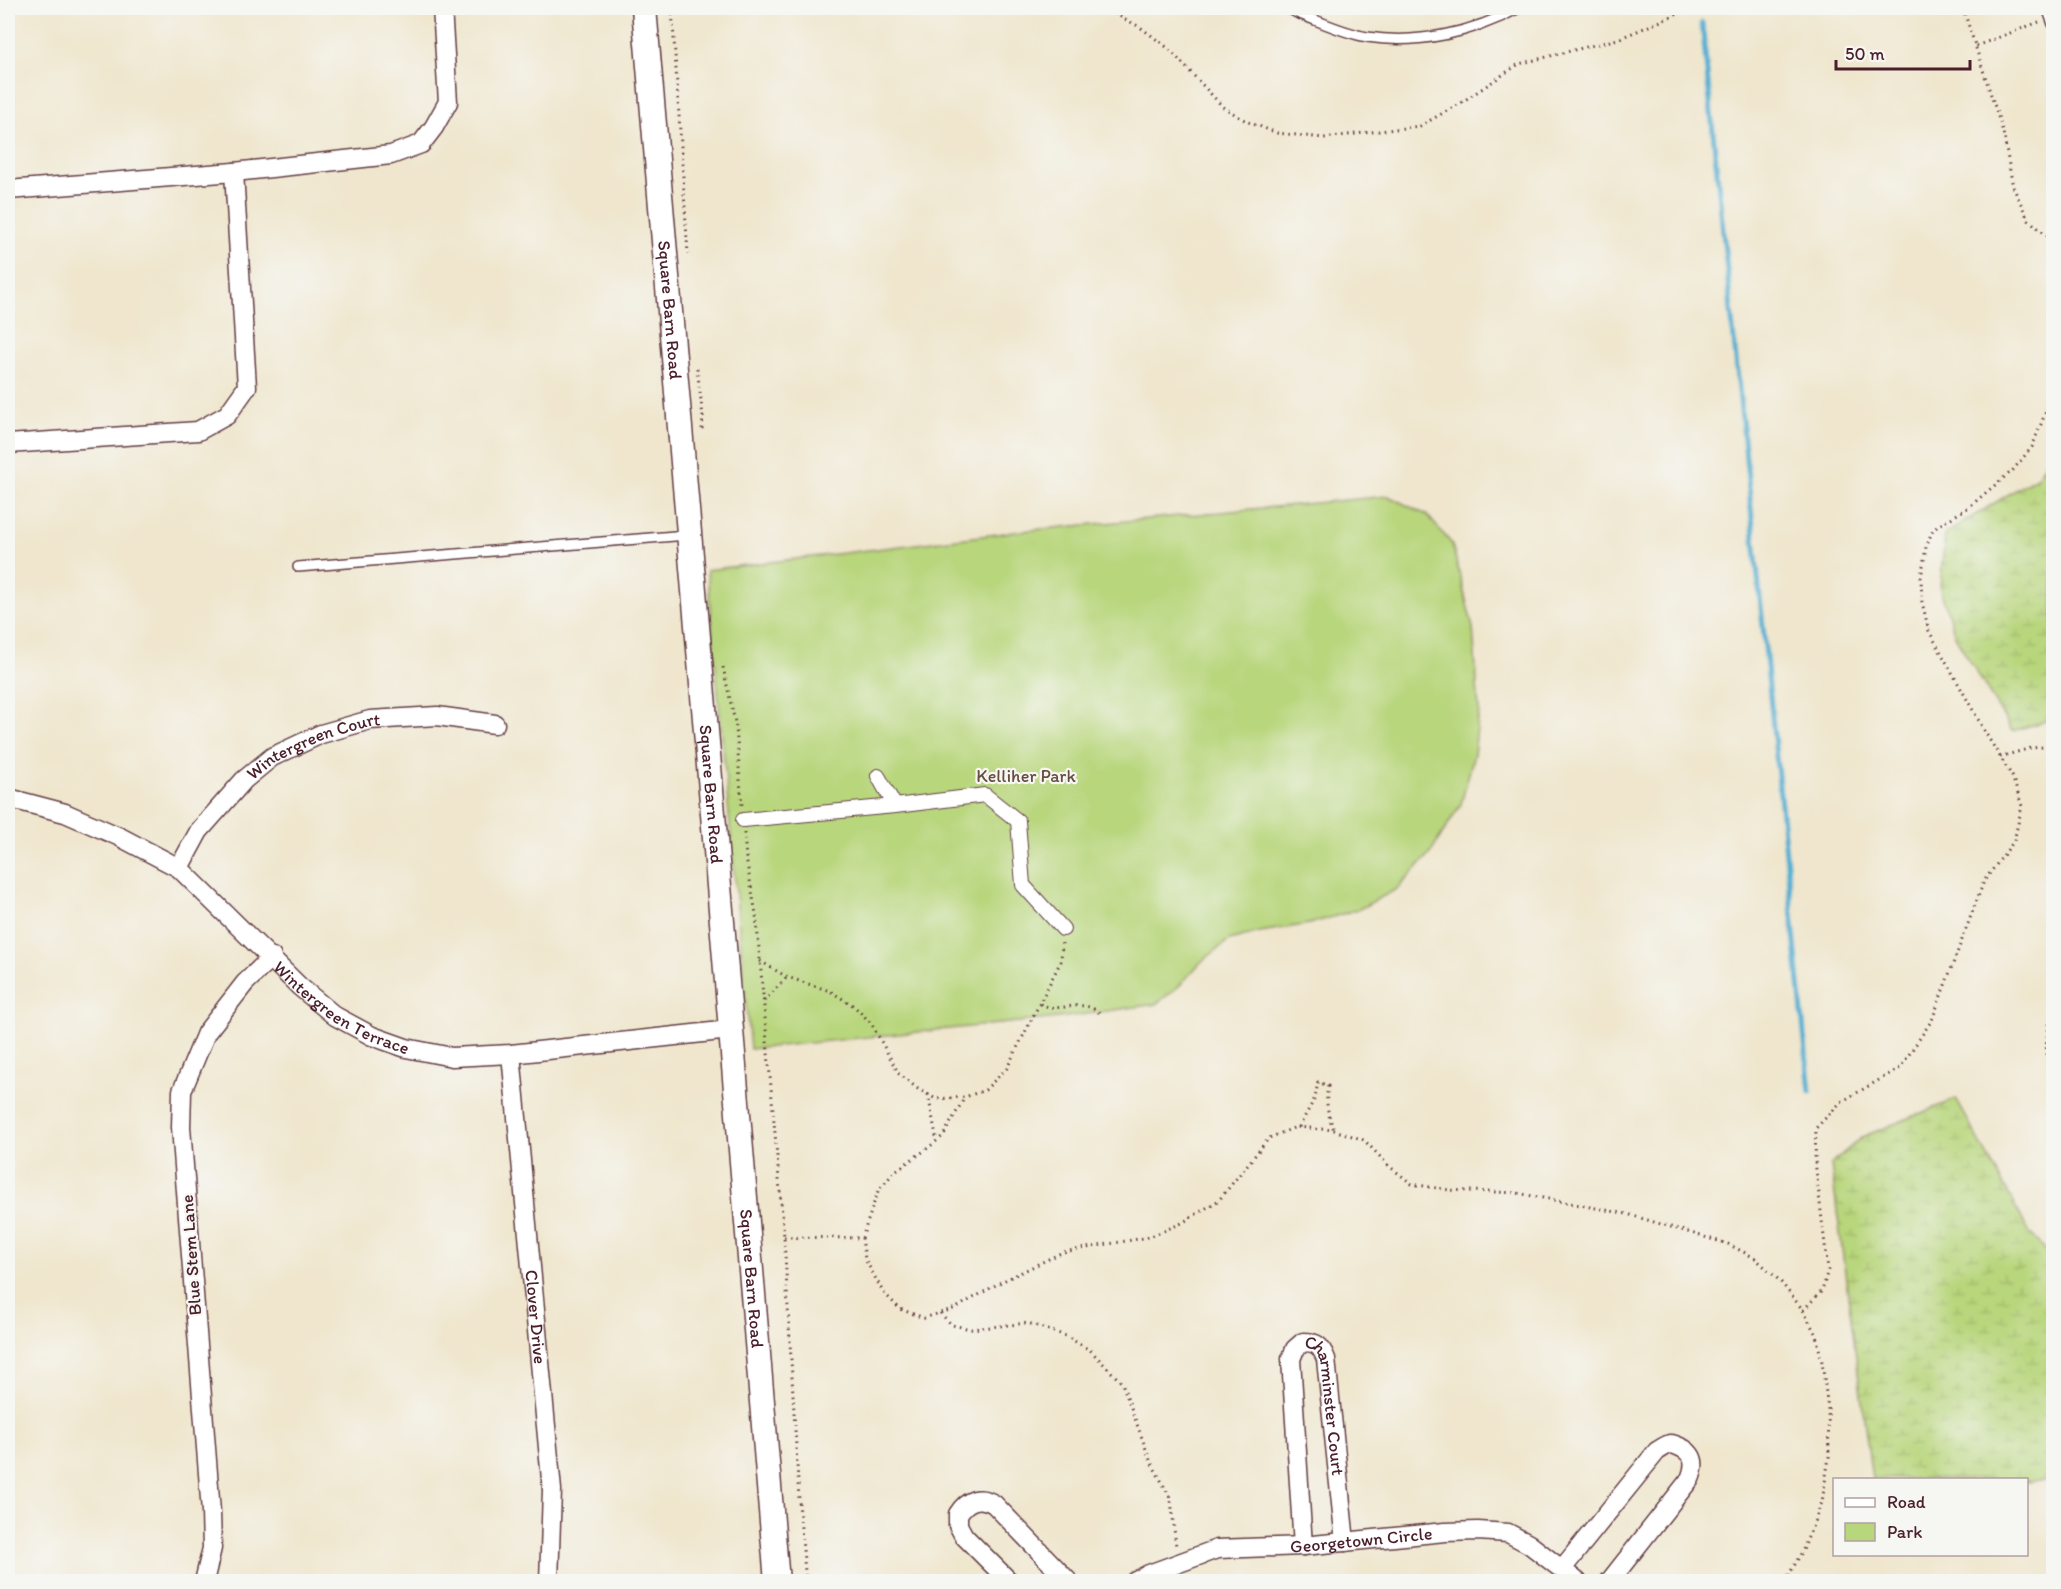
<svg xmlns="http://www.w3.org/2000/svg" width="2061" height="1589" viewBox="0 0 2061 1589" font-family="Itim,sans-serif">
<defs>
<pattern id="wetland-marsh" width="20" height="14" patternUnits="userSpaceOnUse" patternTransform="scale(1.5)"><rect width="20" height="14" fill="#b8d67c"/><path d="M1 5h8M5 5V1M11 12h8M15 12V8" fill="none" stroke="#a0b76b"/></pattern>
</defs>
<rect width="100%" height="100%" fill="#f6f6f2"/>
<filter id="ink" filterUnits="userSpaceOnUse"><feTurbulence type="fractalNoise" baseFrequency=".0167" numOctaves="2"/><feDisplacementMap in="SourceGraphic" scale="12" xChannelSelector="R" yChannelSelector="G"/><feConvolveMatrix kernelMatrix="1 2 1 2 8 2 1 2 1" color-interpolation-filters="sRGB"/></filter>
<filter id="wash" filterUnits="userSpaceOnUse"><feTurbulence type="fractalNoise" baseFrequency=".008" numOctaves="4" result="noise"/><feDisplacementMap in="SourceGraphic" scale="24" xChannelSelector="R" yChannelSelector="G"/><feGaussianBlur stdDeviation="1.35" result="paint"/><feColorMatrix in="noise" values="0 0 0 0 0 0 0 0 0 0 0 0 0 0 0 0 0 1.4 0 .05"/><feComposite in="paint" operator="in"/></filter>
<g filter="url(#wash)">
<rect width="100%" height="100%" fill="#efe6cd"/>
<path fill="url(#wetland-marsh)" stroke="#817a54" stroke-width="1.5" d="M2053,451V719L2012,731L1956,638L1940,589L1945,534L2038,476Z
M1956,1099L2030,1233L2053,1258V1480L2027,1482L2026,1480L1872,1479L1831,1164L1862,1137Z"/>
<path fill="#b8d67c" stroke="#817a54" stroke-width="1.5" d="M1388,496L1427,515L1452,544L1473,628L1479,711L1474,754L1461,804L1429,855L1397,889L1359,909L1309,924L1260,932L1229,940L1200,963L1179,986L1156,1004L1058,1018L750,1049L707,570L1022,531Z"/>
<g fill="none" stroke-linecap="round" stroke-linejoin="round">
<path stroke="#53aed1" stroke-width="5" d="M1702,23L1810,1092"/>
</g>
</g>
<g filter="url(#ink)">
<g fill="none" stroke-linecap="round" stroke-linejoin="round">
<defs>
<path id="service" d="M1288,8L1297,13C1319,21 1343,33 1367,37C1419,45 1474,32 1519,8
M2047,8L2054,27
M298,567L687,535"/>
<path id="pedestrian" d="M878,776L895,806L985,795L1018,821L1023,885L1063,929
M743,820L895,806"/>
<g id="minor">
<path d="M8,190L234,172"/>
<path d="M8,444L198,431L227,415L247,387L234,172L391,155L421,144L434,127L448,102L442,8"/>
<path id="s1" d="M8,798L65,813L120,837L179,868L300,987L335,1016L372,1036L406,1048L452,1057L511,1054L730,1030"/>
<path id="s2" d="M179,868L199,831L244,780L272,757L321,734L370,720L437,716L495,724"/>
<path id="s3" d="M511,1054L552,1490L549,1582"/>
<path id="s4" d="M1303,1546L1291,1359L1295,1349L1303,1342C1317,1342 1321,1346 1326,1359L1345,1542"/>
<path d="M1562,1569L1657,1451C1661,1449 1666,1445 1670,1444C1675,1444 1680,1447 1684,1449C1696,1457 1695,1467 1690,1479L1609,1582"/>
<path d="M204,1582L212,1548L211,1512L181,1127L182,1091L206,1033L245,983L272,957"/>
<path d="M1010,1582L964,1536L958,1525V1514C967,1500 979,1495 994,1504L1069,1582"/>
<path id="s5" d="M1134,1582L1149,1574L1217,1549L1303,1546L1445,1532L1478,1531L1508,1533L1529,1544L1578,1582"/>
</g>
<g id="tertiary">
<path id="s6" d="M644,8L708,754L777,1582"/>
</g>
</defs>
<use href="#service" stroke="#633d43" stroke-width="12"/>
<use href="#pedestrian" stroke="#633d43" stroke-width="16"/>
<use href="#minor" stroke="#633d43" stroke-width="21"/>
<use href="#tertiary" stroke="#633d43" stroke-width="27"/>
<path stroke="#633d43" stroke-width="3" stroke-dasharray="1.5 4.5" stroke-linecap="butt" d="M672,8L688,254
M1104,8L1140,27L1168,48L1223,107L1248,122L1277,133L1324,138L1420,126L1459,104L1519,64L1618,39L1692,8
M1963,8L2003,132L2013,187L2028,219L2054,242
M1976,46L2039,22
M697,368L703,416L702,430
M723,667L736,727L742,806
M2000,757L2031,748L2054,746
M744,833L746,858L756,914L784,1237L800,1517L806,1582
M760,961L787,977L830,991L854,1006L871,1023L899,1074L918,1089L936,1099L965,1097L985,1090L1007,1068L1061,961L1062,943
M2054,994L2046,1045L2054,1108
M764,1001L787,977
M1040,1004C1064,1015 1081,995 1102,1015
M928,1094L937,1141
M1299,1127L1315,1098L1318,1082L1328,1086C1325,1103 1328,1115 1334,1130
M784,1237L862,1238L865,1259L883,1292L900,1309L924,1318L956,1308L1001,1282L1063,1252L1149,1237L1182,1223L1219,1200L1269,1138L1296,1127L1334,1130L1364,1140L1389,1166L1412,1184L1449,1190L1517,1193L1627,1214L1728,1244L1755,1258L1780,1281L1803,1310L1816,1335L1822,1362L1828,1409L1829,1457L1822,1502L1803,1550L1785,1582
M862,1238L878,1191L895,1171L924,1151L943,1136L965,1097
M1803,1310L1822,1291L1828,1270L1815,1161L1816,1128L1841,1102L1900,1068L1932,1020L1984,881L2014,841L2022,806L2012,776L1989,739L1929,631L1922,602L1921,578L1926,547L1933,529L1969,507L2013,470L2032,447L2054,391
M940,1313L952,1325L971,1329L1028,1323L1066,1336L1091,1351L1122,1383L1150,1460L1171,1499L1176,1547"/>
<use href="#service" stroke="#fff" stroke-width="9"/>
<use href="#pedestrian" stroke="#fff" stroke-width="14"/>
<use href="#minor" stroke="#fff" stroke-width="18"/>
<use href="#tertiary" stroke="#fff" stroke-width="24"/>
</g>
</g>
<g text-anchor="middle" stroke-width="4.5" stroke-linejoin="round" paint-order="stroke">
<g font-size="18" fill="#4a1f2b" stroke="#f6f6f2">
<text dy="6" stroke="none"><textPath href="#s6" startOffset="303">Square Barn Road</textPath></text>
<text dy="6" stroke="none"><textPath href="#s2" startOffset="189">Wintergreen Court</textPath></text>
<text dy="6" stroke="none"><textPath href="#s6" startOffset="789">Square Barn Road</textPath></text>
<text dy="6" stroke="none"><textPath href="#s1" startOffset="402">Wintergreen Terrace</textPath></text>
<text transform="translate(191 1255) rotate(-94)" y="6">Blue Stem Lane</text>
<text dy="6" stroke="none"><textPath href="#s6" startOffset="1275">Square Barn Road</textPath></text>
<text dy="6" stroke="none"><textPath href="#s3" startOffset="264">Clover Drive</textPath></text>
<text dy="6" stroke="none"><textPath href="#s4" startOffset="284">Charminster Court</textPath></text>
<text dy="6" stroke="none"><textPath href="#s5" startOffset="234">Georgetown Circle</textPath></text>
</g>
<g font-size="18" fill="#664d3f" stroke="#f6f6f2">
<text x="1026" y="782">Kelliher Park</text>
</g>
</g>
<rect width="2061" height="1589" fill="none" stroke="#f6f6f2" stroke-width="30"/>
<rect x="1833" y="1478" width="195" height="78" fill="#f6f6f2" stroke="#b1a0a2" stroke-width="1.5"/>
<rect x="1845" y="1498" width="30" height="9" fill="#ffffff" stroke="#b1a0a2" stroke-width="1.5"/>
<text x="1887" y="1508" font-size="18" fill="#4a1f2b">Road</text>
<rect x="1845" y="1523" width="30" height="18" fill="#b8d67c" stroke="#b1a0a2" stroke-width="1.5"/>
<text x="1887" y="1538" font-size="18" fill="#4a1f2b">Park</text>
<path d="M1836 60v9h134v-9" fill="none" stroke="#4a1f2b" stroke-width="3"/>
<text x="1845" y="60" font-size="18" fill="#4a1f2b" stroke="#f6f6f2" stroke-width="4.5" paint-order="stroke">50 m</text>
</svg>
